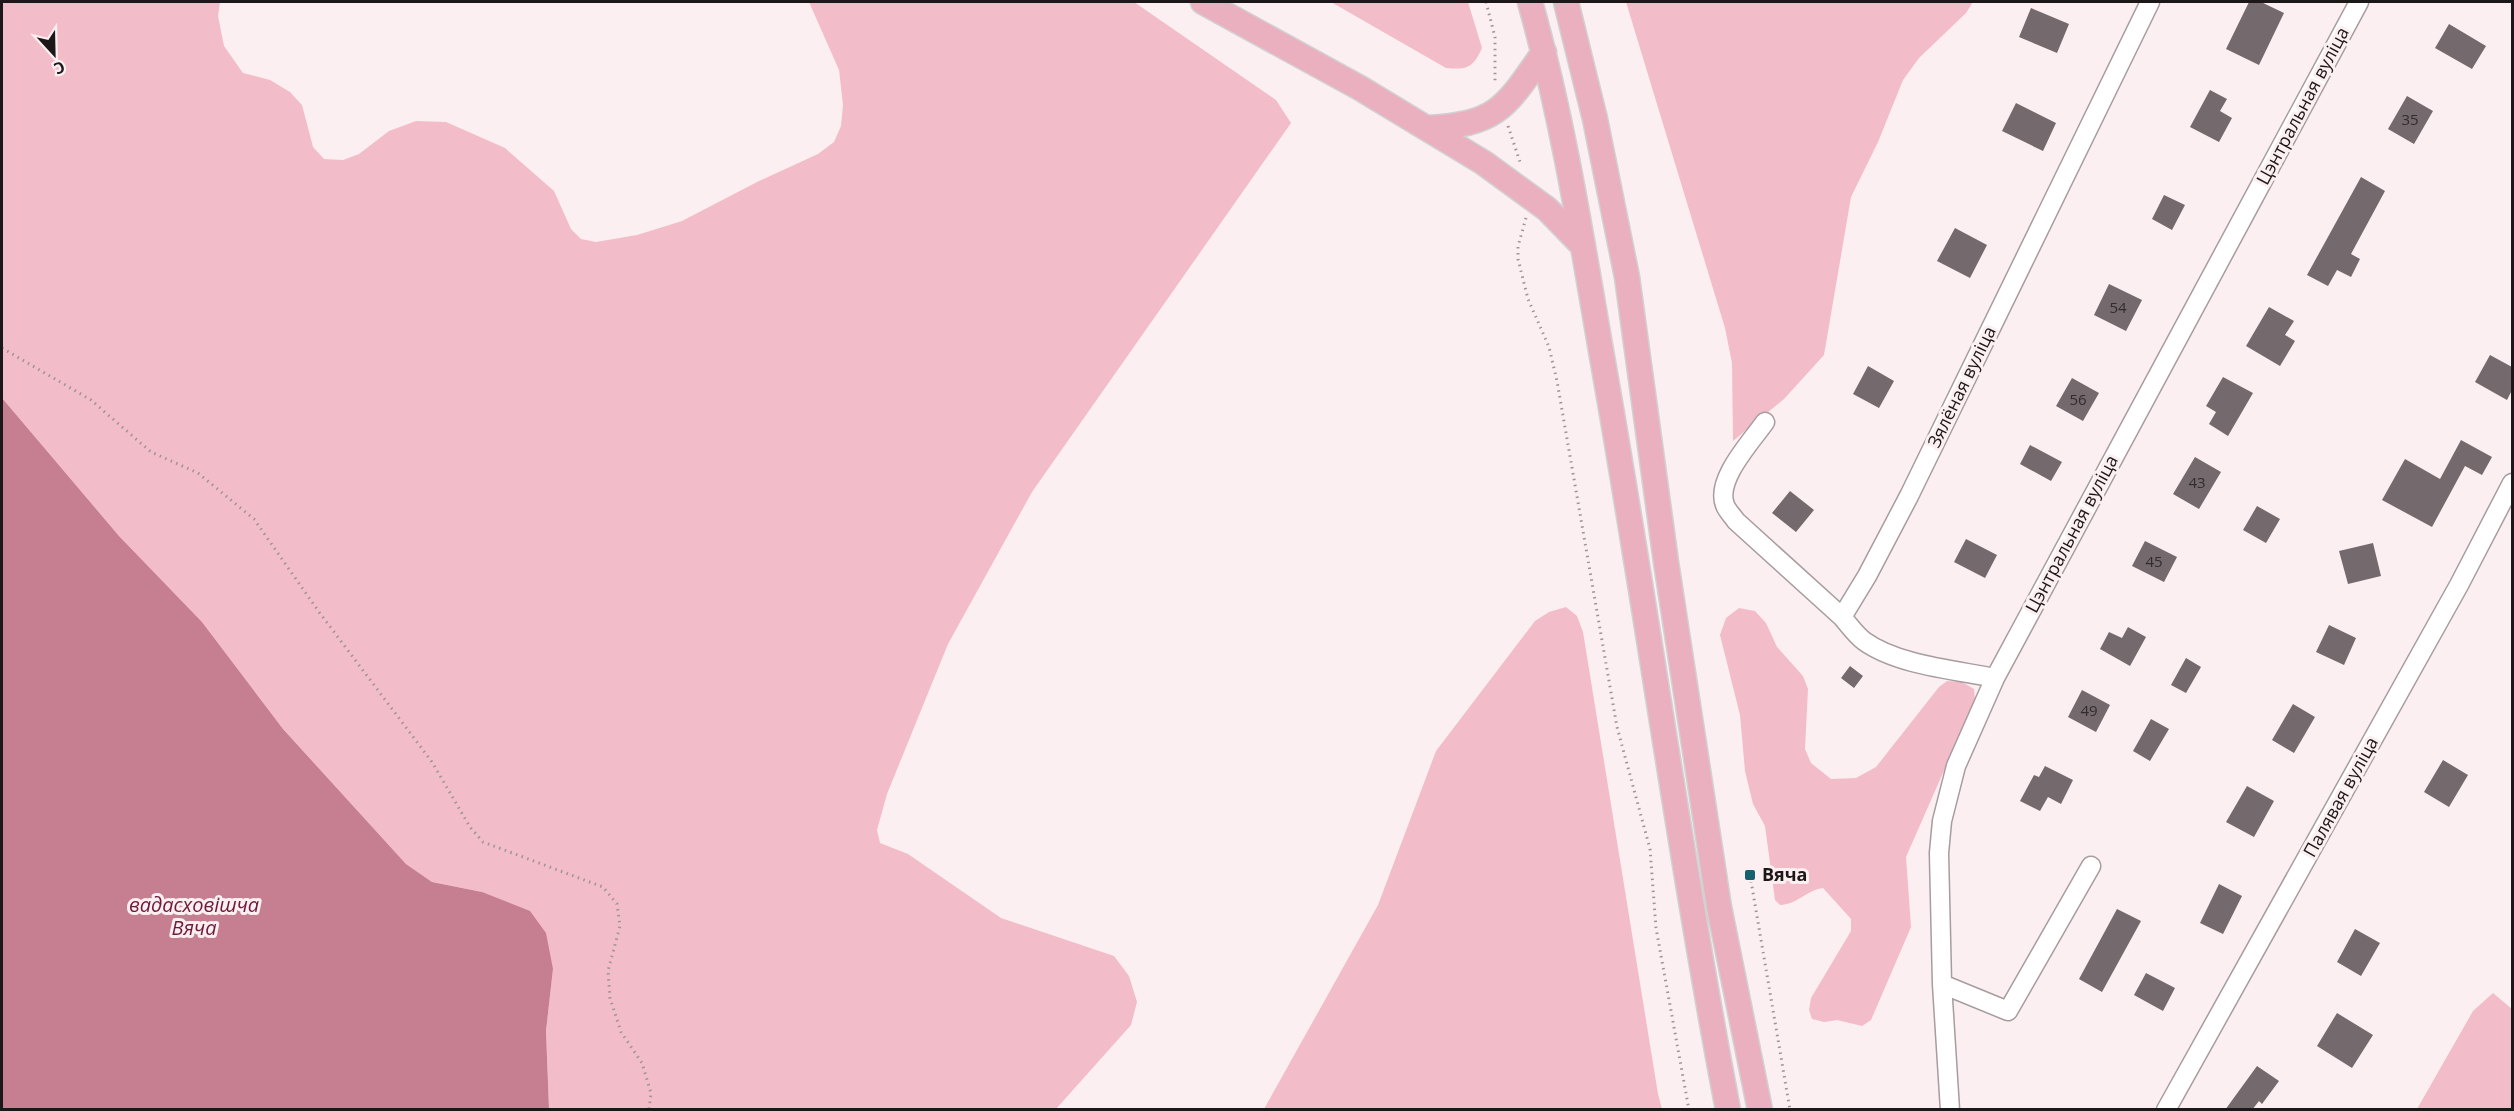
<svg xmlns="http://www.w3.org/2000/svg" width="2514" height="1111" viewBox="0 0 2514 1111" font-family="'Open Sans',sans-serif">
<rect width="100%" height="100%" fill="#fceff2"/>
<path fill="#f3bcc9" d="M2,2H220L218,16L224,46L243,73L270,80L290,92L302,105L313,147L324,159L343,160L359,154L389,131L416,121L446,122L505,148L554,191L571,229L581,239L596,242L637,235L682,221L759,181L818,154L834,142L841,126L843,105L839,70L809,2H1134L1276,100L1291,123L1032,492L948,644L887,794L877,830L880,843L908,854L1001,918L1114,956L1129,976L1137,1002L1131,1025L1056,1109H549L546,1031L553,969L482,892L432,882L406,864L283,729L202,622L119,536L2,398Z
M1331,2H1468L1482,48C1473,68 1467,70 1446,68Z
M1626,2H1973L1966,13L1919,58L1903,80L1878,142L1851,197L1824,355L1784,399L1733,441L1732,363L1725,328Z
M1566,607L1577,616L1583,632L1658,1094L1662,1109H1264L1378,905L1436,751L1535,621L1549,612Z
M1739,608L1755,611L1766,623L1777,647L1803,676L1808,689L1805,749L1811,763L1831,779L1856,778L1876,767L1939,687L1947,681L1962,682L1974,689L1975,700L1906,857L1911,927L1871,1020L1862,1026L1837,1020L1824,1022L1812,1019L1809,1010L1811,998L1851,931V919L1823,888C1807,890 1796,905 1780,905L1775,900L1765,826L1753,804L1745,771L1740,715L1720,635L1726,618Z
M2493,993L2512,1009V1109H2417L2473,1011Z"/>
<path fill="#c67e91" d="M2,398L119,536L202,622L283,729L406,864L432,882L482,892L530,911L546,933L553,969L546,1031L549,1109H2Z"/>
<path fill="#74696c" d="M2249,2H2261L2284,13L2259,65L2226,49Z
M2031,8L2069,24L2057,53L2019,37Z
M2449,24L2486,46L2472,69L2435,48Z
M2210,90L2227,99L2220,111L2232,118L2219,142L2190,127Z
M2407,96L2433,111L2414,144L2388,129Z
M2016,103L2056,123L2043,151L2002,131Z
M2361,177L2385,191L2351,254L2360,259L2351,277L2337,270L2328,286L2307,275Z
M2164,195L2185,205L2172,230L2152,219Z
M1955,228L1987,245L1970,278L1937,261Z
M2109,284L2142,300L2126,331L2094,315Z
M2269,307L2294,321L2285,335L2295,341L2280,366L2246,346Z
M2490,355L2512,367V390L2507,400L2475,382Z
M1868,366L1894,381L1879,408L1853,394Z
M2223,377L2253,393L2228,436L2209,424L2216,412L2206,406Z
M2072,378L2099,393L2083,421L2056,406Z
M2461,440L2492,457L2482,475L2465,466L2432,527L2382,500L2405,459L2440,479Z
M2030,445L2062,462L2051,481L2020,464Z
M2195,457L2221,472L2199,509L2173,494Z
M1790,491L1814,510L1796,532L1772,513Z
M2257,506L2280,519L2266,543L2243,530Z
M1966,539L1997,555L1985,578L1954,562Z
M2145,541L2177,557L2164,582L2132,566Z
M2373,543L2381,576L2348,584L2339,551Z
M2329,625L2356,638L2344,665L2316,652Z
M2128,627L2146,637L2130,666L2100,649L2109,632L2122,638Z
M2186,658L2201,667L2186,693L2171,685Z
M1850,666L1863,676L1854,688L1841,678Z
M2082,690L2110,705L2096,732L2068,717Z
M2293,704L2315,717L2294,753L2272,740Z
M2151,719L2169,729L2150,761L2133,751Z
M2443,760L2468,775L2449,807L2424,792Z
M2045,766L2073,780L2061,804L2048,797L2040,811L2020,801L2034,775L2039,777Z
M2247,786L2274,801L2254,837L2226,822Z
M2219,884L2242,896L2223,934L2200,923Z
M2117,909L2141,921L2102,992L2079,979Z
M2355,929L2380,943L2361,976L2337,962Z
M2146,973L2175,988L2163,1011L2134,995Z
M2337,1013L2373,1035L2352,1068L2317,1046Z
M2257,1066L2279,1081L2262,1104L2259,1101L2252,1110H2225Z"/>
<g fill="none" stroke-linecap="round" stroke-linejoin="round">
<defs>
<path id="minor" d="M1765,422C1751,442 1715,480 1725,505C1727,511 1733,516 1736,521L1842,617
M1995,678C1955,670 1897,665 1864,641C1856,635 1849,625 1842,617L1867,576L1909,496L2150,2
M1942,984L2008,1011L2091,866
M1950,1110L1942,984L1939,853L1942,821L1956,766L1995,678L2359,2
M2166,1110L2459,585L2512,483"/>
<path id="major" d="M1203,2L1360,88L1484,163L1547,209L1583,246
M1530,2C1562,115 1581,234 1601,351C1646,603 1680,858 1728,1110
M1566,2L1595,119L1627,277L1666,562L1719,907L1760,1110
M1427,128C1498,124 1505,108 1544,52"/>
</defs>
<use href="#minor" stroke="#a79c9e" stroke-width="21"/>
<use href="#major" stroke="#d2d1d1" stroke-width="27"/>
<path stroke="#9e9597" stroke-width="3" stroke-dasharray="1.5 4.5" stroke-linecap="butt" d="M1486,2L1495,37V82
M1508,126L1520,162
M1526,218L1518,246V259L1528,299L1549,347L1557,381L1617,727L1650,849L1656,928L1689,1110
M2,348L91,400L151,452L198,473L254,519L319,612L432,762L470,827L483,842L603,887L617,904L620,926L608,971L610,998L621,1032L642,1063L651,1093L649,1110
M1750,875L1790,1110"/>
<use href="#minor" stroke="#fff" stroke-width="18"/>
<use href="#major" stroke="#eab0c0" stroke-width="24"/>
</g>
<rect fill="#15606d" stroke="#fceff2" stroke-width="2" x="1744" y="869" width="12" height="12" rx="3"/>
<g text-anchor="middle" stroke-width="6" stroke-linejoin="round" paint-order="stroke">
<g font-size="15" fill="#322c2e">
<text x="2410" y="125">35</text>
<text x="2118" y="313">54</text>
<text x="2078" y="405">56</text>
<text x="2197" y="488">43</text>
<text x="2154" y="567">45</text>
<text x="2089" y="716">49</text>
</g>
<g font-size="18" fill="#1c1819" stroke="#fceff2">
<text transform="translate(2303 106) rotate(-62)" y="6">Цэнтральная вуліца</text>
<text transform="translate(1962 387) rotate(-64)" y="6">Зялёная вуліца</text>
<text transform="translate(2072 534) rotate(-62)" y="6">Цэнтральная вуліца</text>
<text transform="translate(2341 797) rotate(-61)" y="6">Палявая вуліца</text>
</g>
<g font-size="18" font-weight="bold" fill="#1c1819" stroke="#fceff2" text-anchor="start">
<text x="1762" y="881">Вяча</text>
</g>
<g font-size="20" font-style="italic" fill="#6f1a39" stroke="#fceff2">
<text x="194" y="912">вадасховішча<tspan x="194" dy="23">Вяча</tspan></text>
</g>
</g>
<rect width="2514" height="1111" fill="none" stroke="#1c1819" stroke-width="6"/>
<g transform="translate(54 54) rotate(158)" stroke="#fceff2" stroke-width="4.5" paint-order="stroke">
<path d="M0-4.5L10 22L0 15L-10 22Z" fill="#1c1819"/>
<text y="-9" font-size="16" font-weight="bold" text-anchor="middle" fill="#1c1819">С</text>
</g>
</svg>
